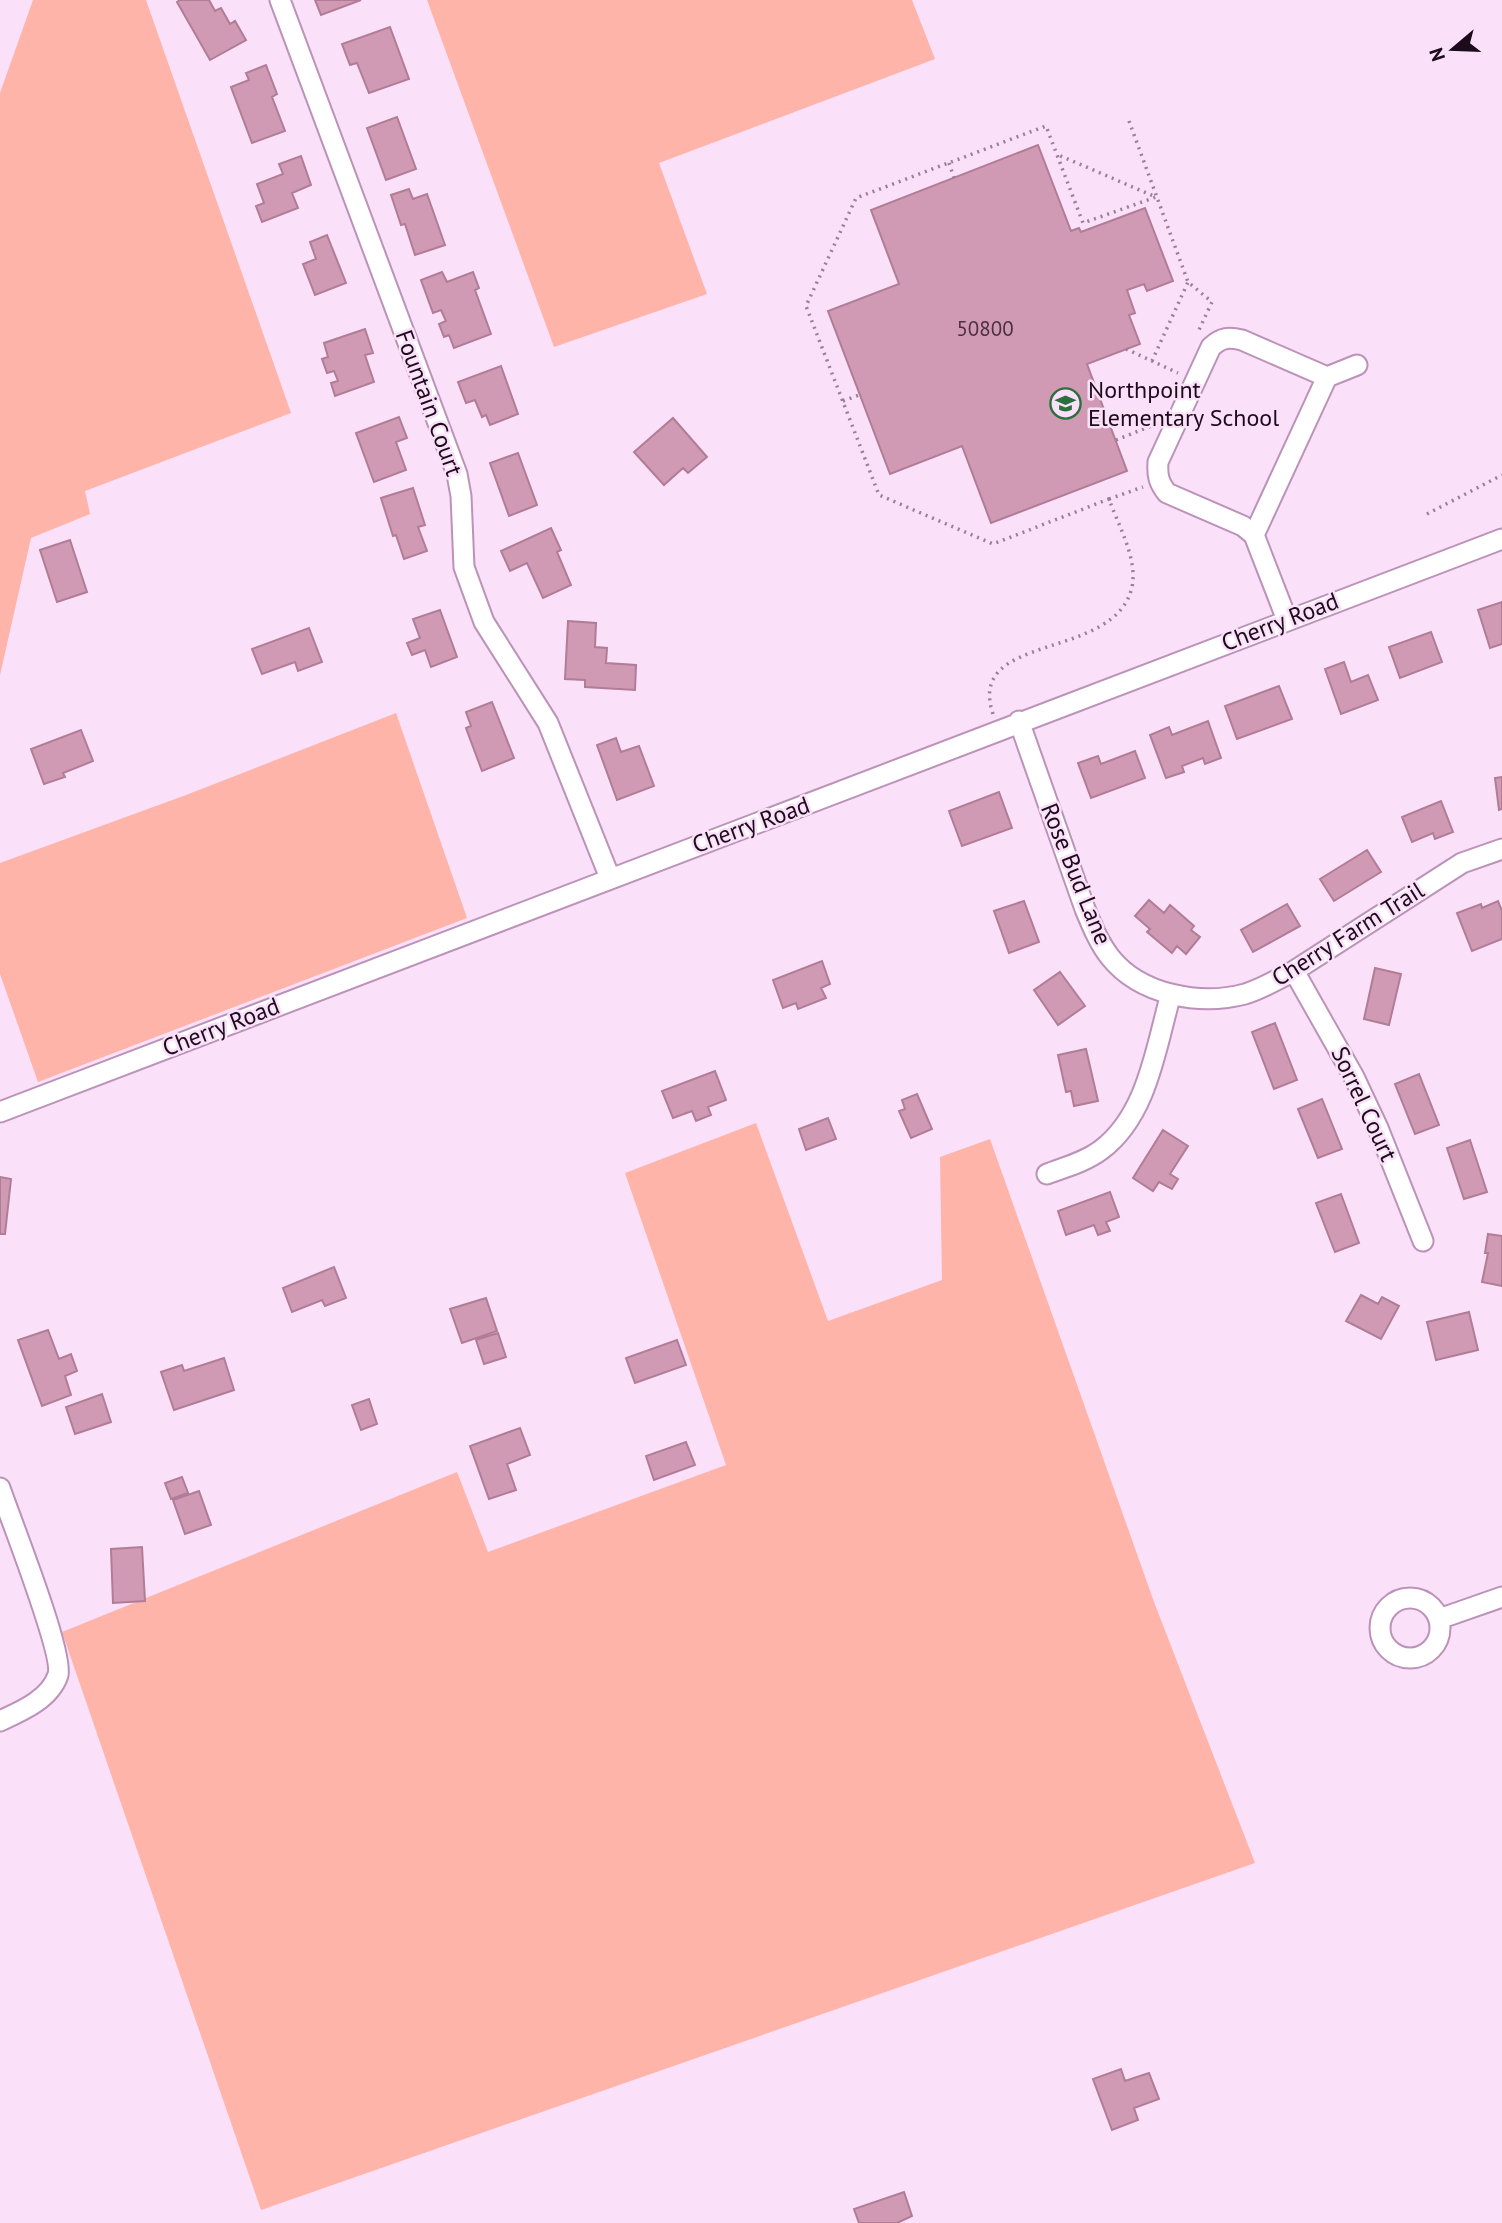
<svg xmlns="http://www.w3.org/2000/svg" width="1502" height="2223" viewBox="0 0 1502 2223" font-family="'PT Sans',sans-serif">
<rect width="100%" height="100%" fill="#fbe0f9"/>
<path fill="#feb4a9" d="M33,0H146L291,413L85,491L90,514L31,538L0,675V93Z
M427,0H912L935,59L659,163L707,294L554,347Z
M396,713L467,918L38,1082L0,974V863L186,795Z
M756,1123L828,1321L942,1280L940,1157L990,1139L1154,1602L1255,1863L261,2210L62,1632L457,1472L488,1552L726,1465L625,1173Z"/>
<path fill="#d19ab4" stroke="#b17c96" stroke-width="2" d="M180,0H209L215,11L221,8L230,24L235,21L246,40L210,60L177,2Z
M315,0H361L321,15Z
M390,27L409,79L369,93L357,63L350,65L342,44Z
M266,65L277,94L272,97L285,131L252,143L231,87L249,80L246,73Z
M397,117L416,169L386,180L367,128Z
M1038,145L1071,231L1079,228L1081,232L1145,208L1173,281L1147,291L1144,284L1127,290L1135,313L1129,315L1140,344L1087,364L1127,471L991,523L962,446L890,474L828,311L899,284L871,210Z
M301,156L311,185L292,193L298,208L262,222L256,206L264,203L257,184L283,174L279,164Z
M409,189L413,199L427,194L445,245L415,255L405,224L401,225L391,195Z
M327,235L346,283L315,295L303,264L316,259L310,242Z
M442,272L447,282L473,272L479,288L475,290L491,334L454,348L449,335L444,337L439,324L446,321L441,310L433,313L421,280Z
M365,329L373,353L365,355L374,382L335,396L331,383L338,381L334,371L327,373L322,359L328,357L324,343Z
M501,366L518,414L490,425L486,415L482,417L475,400L466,403L458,382Z
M399,417L407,438L396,442L406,470L374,482L356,433Z
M673,418L707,457L688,473L683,468L664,485L634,452Z
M518,453L537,505L509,516L490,463Z
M413,488L425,525L418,527L427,551L404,559L396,535L393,536L381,498Z
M551,528L561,550L557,552L571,585L543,598L527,563L510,571L501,551Z
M70,540L87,592L57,602L40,550Z
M1502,602V644L1490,648L1478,610Z
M440,610L457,657L431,667L425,650L412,655L407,643L420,638L413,619Z
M568,621L596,623L595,647L607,648L606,663L636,665L635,690L585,687V680L565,679Z
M309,628L322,662L298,671L295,662L262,674L252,649Z
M1431,632L1442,662L1400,678L1389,647Z
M1344,662L1351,682L1368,675L1378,700L1341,714L1325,669Z
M1279,686L1292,719L1237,739L1225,706Z
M492,702L514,758L482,771L466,728L471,726L466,712Z
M1208,721L1221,758L1205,764L1203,758L1182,766L1184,772L1166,778L1150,735L1169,727L1172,735Z
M81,730L93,761L63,773L65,777L44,784L31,749Z
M616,738L621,752L639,746L654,786L617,800L597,745Z
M1135,751L1145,778L1091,798L1078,763L1098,756L1101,764Z
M1502,777V809L1499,810L1495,778Z
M999,792L1012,828L962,846L949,811Z
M1441,801L1453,832L1435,839L1433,833L1412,842L1402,817Z
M1367,850L1381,872L1334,901L1320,879Z
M1149,900L1164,913L1170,905L1194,926L1191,930L1200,937L1186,954L1177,946L1172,953L1147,932L1150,929L1135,916Z
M1024,901L1039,942L1009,953L994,911Z
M1498,901L1502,911V939L1472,951L1457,913L1481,904L1482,908Z
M1287,904L1300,926L1253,952L1241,930Z
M822,961L830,984L821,988L826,998L798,1009L796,1003L783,1008L773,980Z
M1375,968L1401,974L1389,1025L1364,1019Z
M1060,972L1085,1006L1058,1025L1034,990Z
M1275,1023L1297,1080L1274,1089L1252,1032Z
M1086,1049L1098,1101L1074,1106L1071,1091L1066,1092L1058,1055Z
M715,1071L726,1100L708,1107L711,1115L696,1121L692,1111L673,1118L662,1091Z
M1419,1074L1439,1125L1415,1134L1395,1084Z
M917,1094L932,1129L911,1138L899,1111L905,1109L902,1100Z
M1322,1099L1342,1149L1318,1158L1298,1109Z
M828,1118L836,1139L806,1150L799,1129Z
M1163,1130L1188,1146L1170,1174L1178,1179L1172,1189L1159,1182L1153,1191L1133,1178Z
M1470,1140L1487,1192L1464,1199L1447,1148Z
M0,1177L11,1179L5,1234H0Z
M1110,1192L1119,1217L1106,1222L1110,1231L1098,1235L1094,1225L1066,1235L1058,1211Z
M1341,1194L1359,1243L1335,1252L1316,1203Z
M1488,1234L1502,1236V1286L1482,1282L1488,1253H1485Z
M334,1267L346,1298L325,1306L322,1300L292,1312L283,1288Z
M1361,1295L1378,1304L1382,1297L1399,1306L1381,1339L1346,1321Z
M486,1298L497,1331L462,1343L450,1309Z
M1469,1312L1478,1350L1436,1360L1427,1322Z
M48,1330L59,1359L71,1354L77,1371L65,1376L71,1395L42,1406L18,1340Z
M498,1333L506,1357L484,1364L476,1340Z
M677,1340L686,1365L635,1383L626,1358Z
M224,1358L234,1390L174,1410L161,1372L182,1365L184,1371Z
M102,1394L111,1422L75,1434L66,1407Z
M369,1399L377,1424L361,1430L352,1405Z
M520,1428L530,1455L507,1464L516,1490L489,1499L470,1446Z
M686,1442L695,1465L654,1480L646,1456Z
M182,1477L188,1493L171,1499L165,1483Z
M199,1491L211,1525L185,1534L173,1500Z
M142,1547L145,1601L113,1603L111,1549Z
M1121,2069L1125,2081L1149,2073L1159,2099L1134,2108L1138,2120L1112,2130L1093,2079Z
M904,2192L912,2216L897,2223H859L854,2209Z"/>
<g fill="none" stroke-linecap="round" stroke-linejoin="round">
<defs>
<path id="minor" d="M280,0L457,474L461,496L464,567L484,622L548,723L610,878
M1254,535L1327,377
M1287,620L1254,535L1243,526L1167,493C1159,483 1157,476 1158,462L1211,347C1222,337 1229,337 1242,340L1327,377L1357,365
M1019,721L1085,909C1092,926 1099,943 1110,957C1140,995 1200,1006 1245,994C1262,989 1278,979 1294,971L1462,863L1502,849
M1294,971L1354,1077L1378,1128L1423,1241
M0,1112L1502,539
M1047,1174C1065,1167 1085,1162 1101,1150C1148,1115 1156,1046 1171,994
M0,1488C10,1518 64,1653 58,1675C50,1699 22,1711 0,1721
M1380 1628a30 30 0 1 1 60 0a30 30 0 1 1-60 0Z
M1439,1619L1502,1597"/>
</defs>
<use href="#minor" stroke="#bc92b9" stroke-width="23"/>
<path stroke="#978195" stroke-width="3.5" stroke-dasharray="2 5" stroke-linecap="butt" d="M1129,121L1188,282L1212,302L1198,332
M949,163L954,178
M1126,349L1178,373
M1152,361L1188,282
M843,401L859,395
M1116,440L1156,424
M1109,499L1143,487
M1427,514L1502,475
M993,714C965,631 1115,662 1132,587C1138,559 1118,525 1109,499L993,544L879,495L806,306L856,198L1046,126L1083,223L1156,197L1056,154"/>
<use href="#minor" stroke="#fff" stroke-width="19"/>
</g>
<defs>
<symbol id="school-ring" viewBox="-11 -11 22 22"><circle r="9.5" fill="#fbe0f9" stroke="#2b6f3a" stroke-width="1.5"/><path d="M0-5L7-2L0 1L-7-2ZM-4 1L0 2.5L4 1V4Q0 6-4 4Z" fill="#2b6f3a"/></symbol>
</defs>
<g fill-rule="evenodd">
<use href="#school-ring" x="1048" y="386" width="35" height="35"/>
</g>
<g text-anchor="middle" stroke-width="5" stroke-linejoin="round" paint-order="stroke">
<g font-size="21" fill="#493041">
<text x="985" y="336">50800</text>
</g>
<g font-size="24" fill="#1c0c1b" stroke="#fbe0f9" text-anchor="start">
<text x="1088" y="398">Northpoint<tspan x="1088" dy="28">Elementary School</tspan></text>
</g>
<g font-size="24" fill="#1c0c1b" stroke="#fbe0f9">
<text transform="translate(429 403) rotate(70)" y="8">Fountain Court</text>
<text transform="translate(1280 622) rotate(-21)" y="8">Cherry Road</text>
<text transform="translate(751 825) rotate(-20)" y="8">Cherry Road</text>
<text transform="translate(1076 874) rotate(68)" y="8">Rose Bud Lane</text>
<text transform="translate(1348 934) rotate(-32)" y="8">Cherry Farm Trail</text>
<text transform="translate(221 1027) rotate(-21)" y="8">Cherry Road</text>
<text transform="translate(1364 1104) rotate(65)" y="8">Sorrel Court</text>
</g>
</g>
<g transform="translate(1453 49) rotate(251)" stroke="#fbe0f9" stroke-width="5" paint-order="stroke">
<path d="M0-5L12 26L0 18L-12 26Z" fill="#1c0c1b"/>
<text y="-10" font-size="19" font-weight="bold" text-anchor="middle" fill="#1c0c1b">N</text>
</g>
</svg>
